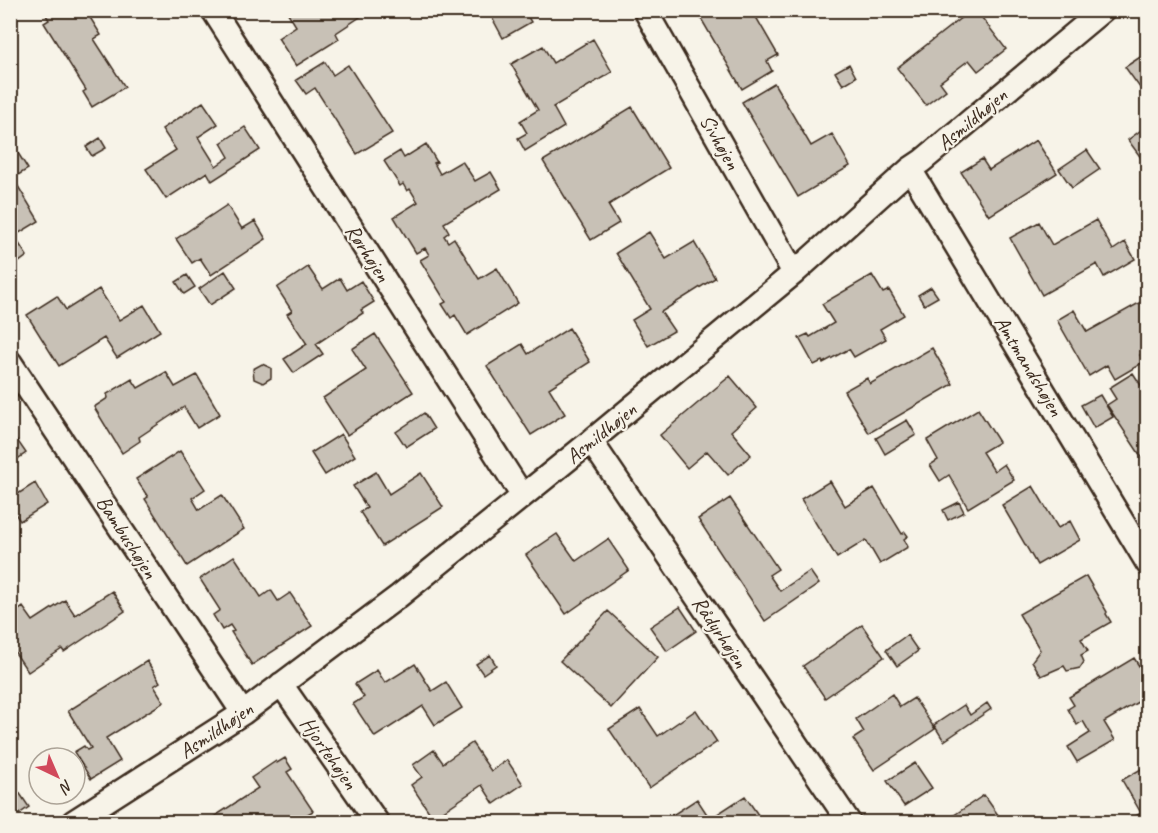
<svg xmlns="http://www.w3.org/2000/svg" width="1158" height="833" viewBox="0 0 1158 833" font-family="Caveat,sans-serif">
<rect width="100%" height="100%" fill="#f7f3e8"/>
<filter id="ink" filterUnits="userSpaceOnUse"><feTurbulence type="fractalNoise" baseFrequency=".0167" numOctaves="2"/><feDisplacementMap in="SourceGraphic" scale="12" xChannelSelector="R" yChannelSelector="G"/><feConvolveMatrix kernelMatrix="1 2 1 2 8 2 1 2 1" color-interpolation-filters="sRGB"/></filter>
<g filter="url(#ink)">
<path fill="#c8c1b6" stroke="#3b2a1e" stroke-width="1.5" d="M43,10H77L79,15L86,11L101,35L94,39L125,87L92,107L83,92L86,90L44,23L49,20Z
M286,10H360L363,15L336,33L339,39L296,66L278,38L296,26Z
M496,10H524L531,22L503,38L490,14Z
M696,10H752L778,55L767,61L772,71L742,89Z
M971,10H976L1006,49L978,71L969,60L940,82L946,90L926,105L897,68Z
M593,39L612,72L553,107L564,127L525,151L518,138L527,133L520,121L538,110L511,64L543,46L553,63Z
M1148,52V99L1125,67Z
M325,62L333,75L348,65L392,133L357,154L315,88L306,94L296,80Z
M849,64L856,77L843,85L835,72Z
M774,83L811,146L832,134L850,166L798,197L742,102Z
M203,102L218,124L198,137L216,166L229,157L221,143L245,127L260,150L212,181L207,172L166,199L146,169L176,150L162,129Z
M632,107L669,168L608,205L619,223L591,240L543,161Z
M1148,125V166H1147L1128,140Z
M100,138L106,148L92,156L86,147Z
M1036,140L1057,173L989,216L961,172L982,159L989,170Z
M426,144L437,162L434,163L440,174L462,161L475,181L491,172L501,189L444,223L449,232L444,236L448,242L454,238L479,279L497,268L518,303L467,335L455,315L451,318L442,304L446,302L420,260L429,255L425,248L416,253L394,217L418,202L410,189L407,191L403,184L400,186L384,161L400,151L404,158Z
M13,145L28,169L13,178L39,221L11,238L10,146Z
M1087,150L1100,169L1072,188L1059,169Z
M227,205L242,229L255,221L266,239L211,275L200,258L192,263L176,239Z
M1096,220L1113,250L1125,242L1135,259L1104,277L1097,264L1042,295L1010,238L1039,222L1052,245Z
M649,232L666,259L694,242L715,278L661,312L674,331L648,346L632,320L650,309L616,253Z
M18,242L27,256L19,262L17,258L10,263V247Z
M308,267L323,289L340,278L347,290L361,281L374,302L361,310L363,313L316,344L323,354L294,373L284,359L307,344L287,314L292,311L277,288Z
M225,271L236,288L210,305L199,289Z
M187,275L195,287L184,294L176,282Z
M872,275L883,293L889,290L904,315L880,329L886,339L854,357L849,349L823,363L822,361L814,365L799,338L808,334L810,337L834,323L822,304Z
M931,287L938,297L924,305L918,295Z
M99,289L119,320L144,305L160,331L117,358L104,338L59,366L27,315L57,296L66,310Z
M1148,298V351L1140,355L1144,362L1115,379L1107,365L1089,376L1057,320L1074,310L1087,332Z
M569,328L590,362L549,388L565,414L531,435L487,366L522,344L528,354Z
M375,334L413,392L347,435L323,398L366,370L352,349Z
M932,348L953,384L869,433L844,391L867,378L870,384Z
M262,364L271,368V378L263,383L254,379L253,369Z
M166,372L175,387L197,375L220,414L197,428L184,407L139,437L140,441L122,453L94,407L108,398L107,394L132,379L138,388Z
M1133,373L1148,396V467L1107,405L1116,399L1109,388Z
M730,376L757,408L731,431L751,455L728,475L707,451L687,468L660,435Z
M1100,395L1113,417L1094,428L1081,405Z
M978,409L999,442L982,452L994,471L1004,464L1014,480L968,508L949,475L940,481L930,465L938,460L927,440Z
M424,413L434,429L406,447L396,432Z
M907,420L916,435L885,454L876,438Z
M10,430L26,453L10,464Z
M341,434L355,456L325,475L311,453Z
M180,451L205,489L192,498L199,510L222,495L244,529L187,566L145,499L148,497L136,479Z
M376,472L389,494L421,473L443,507L382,546L360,512L367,508L353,486Z
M830,481L845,506L874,488L902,534L905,532L908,536L904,539L908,547L880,564L866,540L837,558L801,499Z
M35,483L47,504L20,521L10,506V499Z
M1033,486L1058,528L1070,521L1080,540L1037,565L1002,505Z
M730,498L778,569L769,575L780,591L810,571L819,584L765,621L698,519Z
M959,502L964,512L948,520L943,510Z
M557,534L576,561L608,539L629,570L566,614L526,555Z
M234,556L261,597L271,590L278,601L290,593L312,626L252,665L231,632L234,631L230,625L222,630L213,615L220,610L200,579Z
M1086,576L1107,612L1106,614L1111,622L1081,639L1088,651L1081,655L1084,662L1080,668L1067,671L1064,666L1041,676L1032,661L1040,650L1019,614Z
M112,591L125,611L64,652L62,649L28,672L10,645V596L19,610L23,607L33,621L65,600L75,615Z
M680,607L696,631L667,651L650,627Z
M608,611L658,657L611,708L560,661Z
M862,625L884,657L825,698L803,666Z
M907,635L918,651L897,666L886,650Z
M490,655L496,665L483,674L476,664Z
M1134,658L1148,680V696L1104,722L1115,740L1077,762L1068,747L1090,733L1083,721L1077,725L1068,709L1074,705L1069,697Z
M147,661L160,682L154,686L164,702L106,738L120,761L91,779L74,752L84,746L87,750L91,748L68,711Z
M415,664L432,691L446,682L462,708L435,725L423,706L375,737L353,704L364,697L355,684L377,670L385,683Z
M892,694L900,707L914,698L935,729L874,770L853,739L864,732L856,719Z
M987,703L991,709L944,741L934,725L964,705L970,715Z
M640,709L658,736L696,710L717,742L649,788L609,729Z
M472,743L491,771L507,760L523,784L494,804L482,785L433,818L411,785L422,777L413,765L434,750L443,763Z
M285,758L292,769L287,772L313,811L294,822H292L288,817L279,822H206L258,788L251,778L276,761L277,763Z
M915,763L932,788L904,806L887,781Z
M1148,765V822H1126L1141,813L1122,780Z
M10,779L29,807L10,820Z
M984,795L1003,822H944Z
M745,796L763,822H662L697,799L710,819Z"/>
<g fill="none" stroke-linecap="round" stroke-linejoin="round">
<defs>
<path id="minor" d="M213,10L522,495
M645,10L794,273
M910,169L1148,564
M10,362L243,713
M591,441L849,822
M281,684L377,822
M73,822L243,713L399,596L591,441L794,273L910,169L922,161L1103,10"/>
</defs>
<use href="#minor" stroke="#3b2a1e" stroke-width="27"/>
<use href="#minor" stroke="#f7f3e8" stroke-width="22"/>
</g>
</g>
<g text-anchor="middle" stroke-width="4.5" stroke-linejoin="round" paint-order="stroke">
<g font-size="21" fill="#3b2a1e" stroke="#f7f3e8">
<text transform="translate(972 119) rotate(-40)" y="7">Asmildhøjen</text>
<text transform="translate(720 142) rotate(60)" y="7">Sivhøjen</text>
<text transform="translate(368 253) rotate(57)" y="7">Rørhøjen</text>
<text transform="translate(1029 366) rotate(59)" y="7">Amtmandshøjen</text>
<text transform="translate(601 433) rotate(-39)" y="7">Asmildhøjen</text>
<text transform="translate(127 537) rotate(57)" y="7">Bambushøjen</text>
<text transform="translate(720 632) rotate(56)" y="7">Rådyrhøjen</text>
<text transform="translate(216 730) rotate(-34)" y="7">Asmildhøjen</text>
<text transform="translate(329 753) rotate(55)" y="7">Hjortehøjen</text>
</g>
</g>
<rect width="1158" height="833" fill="none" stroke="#f7f3e8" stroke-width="36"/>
<rect x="18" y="18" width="1122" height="797" fill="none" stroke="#3b2a1e" stroke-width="2" filter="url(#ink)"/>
<g transform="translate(57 776) rotate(136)"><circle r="28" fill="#f7f3e8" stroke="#aca397" stroke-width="1.5"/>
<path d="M0-4.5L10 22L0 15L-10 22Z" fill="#d1495b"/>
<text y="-9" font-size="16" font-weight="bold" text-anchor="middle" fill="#3b2a1e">N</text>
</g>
</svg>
